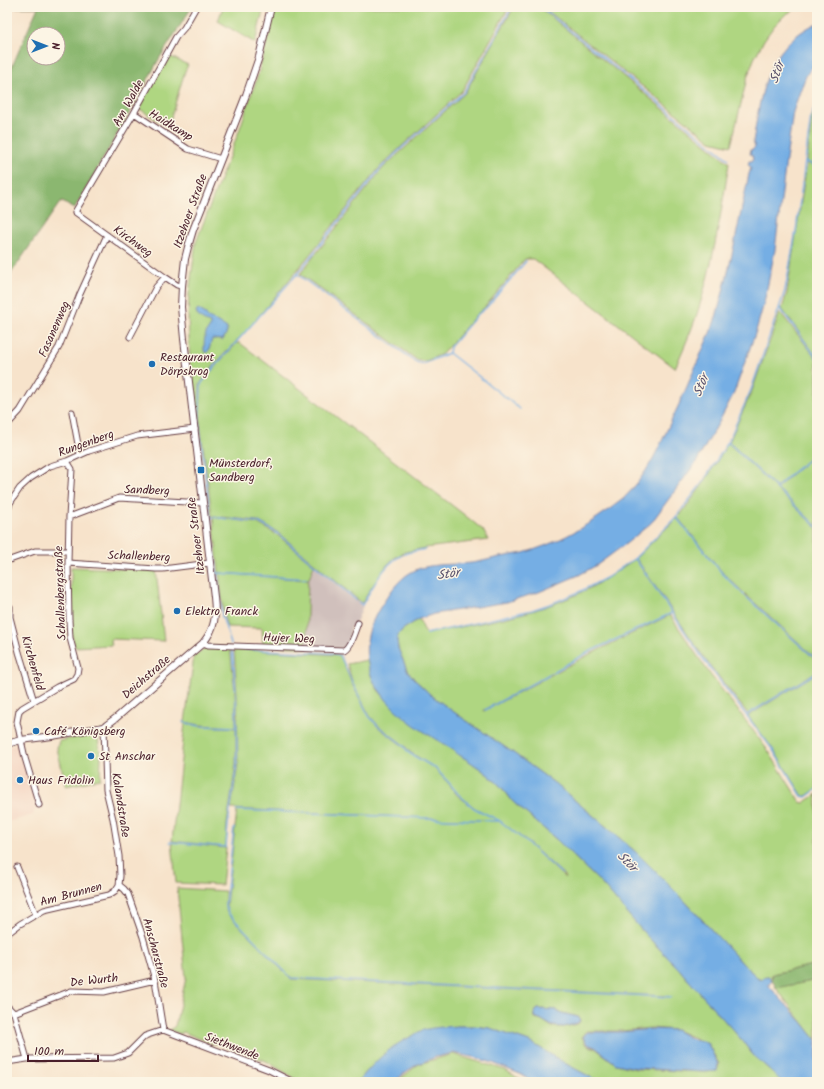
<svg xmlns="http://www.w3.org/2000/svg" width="824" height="1089" viewBox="0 0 824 1089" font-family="Kalam,sans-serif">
<rect width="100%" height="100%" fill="#fcf5e5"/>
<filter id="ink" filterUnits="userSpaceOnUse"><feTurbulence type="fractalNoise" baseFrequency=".025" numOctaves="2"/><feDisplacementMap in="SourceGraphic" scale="8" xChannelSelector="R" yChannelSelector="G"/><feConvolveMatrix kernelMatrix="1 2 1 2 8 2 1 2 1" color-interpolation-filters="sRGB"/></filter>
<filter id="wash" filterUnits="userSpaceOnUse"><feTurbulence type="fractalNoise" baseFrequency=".012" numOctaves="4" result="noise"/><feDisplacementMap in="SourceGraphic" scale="16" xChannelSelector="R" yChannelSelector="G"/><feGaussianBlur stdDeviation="0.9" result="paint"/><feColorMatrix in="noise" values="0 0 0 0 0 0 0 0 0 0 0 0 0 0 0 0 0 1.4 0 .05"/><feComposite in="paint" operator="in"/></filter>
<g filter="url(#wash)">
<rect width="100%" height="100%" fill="#f7e3cb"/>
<path fill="#f4d3c0" d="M19,744L36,806L33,815L7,822V747Z"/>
<path fill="#d0c0bc" d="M314,565L363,606L355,625L351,627L348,644L344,648H306L308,580Z"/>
<path fill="#afd681" stroke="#7c7a56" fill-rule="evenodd" d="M223,7H264L255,43L218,21Z
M276,7H509L462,91L402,146L380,167L295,273L247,330L214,365L200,384L199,422H196L190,363L188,315L189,293L196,242L239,131L258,75Z
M514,7H539L729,163C721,214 713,265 697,314C691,332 683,350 675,368L533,259H525L485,307L477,314L442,354L426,361H421L417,360L300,274L383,168L465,93Z
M543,7H800L786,14L774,26L764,40L754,59L747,78L731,146L711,141Z
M169,56L188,65L185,71L168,127L138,108Z
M817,108V166L807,162L812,117Z
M807,163L817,167V357L782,309L787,292Z
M780,312L817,359V452L792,473L776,487L729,442L752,391Z
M237,343H240L462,513L483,530L488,540L425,548L405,552L394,558L387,565L371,588L362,603L277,532L258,521L212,516L200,423L201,384L215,367Z
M728,443L817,528V659L745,594L723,573L678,518L704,483Z
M817,453V526L777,488L792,474Z
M213,517L257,523L276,534L314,565L309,579L219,573Z
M677,518L722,573L744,595L817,661V671L748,714L705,659L636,558Z
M635,559L672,613L587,653L484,710V711L588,655L670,615L709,673L743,717L769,752L800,802L804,803L817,794V964L772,974L771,979L768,977L761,979L757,977L744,965L680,896L637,853L603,824L553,782L512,752L451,710L431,695L414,679L407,670L398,648L397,640L398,635L402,630L419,619L426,634C477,623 532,616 580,593C600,584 617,571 635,559Z
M71,567L156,570L164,641L110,639L112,645L75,647L72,636Z
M219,573L308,580L306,648L263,645L262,628L227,627L224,616Z
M209,646L230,647L235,693L236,727L200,725L185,722L194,656Z
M234,649L340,655L352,684L369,716L378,727L403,746L409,753L434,768L449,784L457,795L474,808L499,821L231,809L238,764L237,694Z
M367,660L371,675L378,690L388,701L435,739L442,742C467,760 496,776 513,802L557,840L601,883L645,934L680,970L683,974L740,1038L753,1055L770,1070L782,1082H600L568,1065L532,1043L490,1028L474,1026H457L368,1070L358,1082H342V1080L341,1082H301L266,1061L217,1043L213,1044L183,1032L180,1034L170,1030L175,1026L186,978L177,888L225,891V906L227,913L291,979L669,997L668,996L292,978L234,920L228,913L226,906L237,810L500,821L524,840L565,878L563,874L525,840L500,821L475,808L458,794L435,768L410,752L404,745L379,726L370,716L353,684L347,664ZM538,1009L557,1010L558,1012L579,1017L580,1021L578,1024L564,1027H552L542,1020L535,1018L534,1012ZM651,1028L676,1030L708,1044L719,1064L717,1071L704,1072L636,1069L616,1064L595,1048L586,1045L582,1037L586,1031H621Z
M817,673V789L806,796H803L773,749L748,716Z
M185,723L200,726L236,728V763L227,824L226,847L172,841Z
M97,733L101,758L100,779L66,786L57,748L59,741Z
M172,842L226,848L222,885L176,883Z
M817,980V1041L776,988Z
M453,1054L505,1070L525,1082H396L419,1064Z"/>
<path fill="#8bb76f" stroke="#6a6b4d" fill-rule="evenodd" d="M7,7H192L159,59L134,105L74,209L61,201L7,279V78L38,7L7,8ZM34,34H58V58H34Z
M817,964V980L776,988L772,979L773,974Z"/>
<path fill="#74aee4" stroke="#5f6688" d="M817,23V60L806,76L799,94L793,112L786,160L775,250L764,303L756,331L734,393L719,422L697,461L651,523L627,543L597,565L579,575L539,592L507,602L434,614L419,619L402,630L398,635L397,640L398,648L407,670L414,679L431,695L451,710L512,752L553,782L603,824L637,853L680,896L744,965L757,977L761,979C765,977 770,975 772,981L769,984V986L802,1022L817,1041V1082H782L770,1070L753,1055L740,1038L683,974L680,970L645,934L601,883L557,840L513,802C499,780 477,766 456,753L455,751C428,734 397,718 379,690C373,683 370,673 368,664C363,644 370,623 381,606C391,591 401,575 418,569C435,563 453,565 471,563C479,562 487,560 495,558C504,556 514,555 523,553C553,545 582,529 607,511C612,507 618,503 623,499C646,477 659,448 672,419C682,399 691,377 700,356C706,341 714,326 718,310C731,265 739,220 749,174L751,168L750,166L748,165L749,161H752L753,159L752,155L750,154L751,149L752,150L755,147L753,142C761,92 766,47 817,23Z
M198,309L206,314L208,318L218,322L227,328V332L223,340L212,339L209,350L207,353L204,351C204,343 204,333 210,327V323C204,321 197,318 196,311Z
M538,1009L557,1010L558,1012L578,1017L580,1021L577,1023L564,1027L552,1026L542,1020L535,1017V1012Z
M457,1026H474L490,1028L532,1043L568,1065L600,1082H532L522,1075L493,1063L477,1058L453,1053L436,1057L418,1064L407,1071L394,1082H358C374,1062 389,1047 412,1036C416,1034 419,1031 423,1030C434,1027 446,1027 457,1026Z
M651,1029L676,1030L692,1039L702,1041L708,1044L718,1064L717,1071L704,1072L636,1068L616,1064L595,1047L587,1044L583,1037L587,1032H621Z"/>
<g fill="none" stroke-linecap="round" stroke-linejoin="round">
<path stroke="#74aee4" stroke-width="1.5" d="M541,7L728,159
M805,161L817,167
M297,274L416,362L423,364L449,353L450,347L478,314L486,308L526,261
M780,308L817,358
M449,353L520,409
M728,442L817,527
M776,488L792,473L817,453
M211,517L258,522L277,533L362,605C373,587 385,560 407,553C413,551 419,551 425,549
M676,517L722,573L744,595L817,660
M635,558L704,660L773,750L802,796L806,797L817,789
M217,573L307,579
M426,634L532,610L553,603L579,592L608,577L635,558L676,517L703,482L728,442L751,390L785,291L796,231L811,116L817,104
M231,644L222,616L205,474L199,422L201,384L215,366L297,274L381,168L403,147L464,92L512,7
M240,649L331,653L340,655L353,684L369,716L378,726L403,745L409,753L435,768L450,784L458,794L474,808L500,821L524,840L562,874
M485,710L587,653L672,613
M747,715L817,672
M183,722L200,726L237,727
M236,810L498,821
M234,828L225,906L228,913L291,978L672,997
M170,842L226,847L228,824L237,763L236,694L232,649"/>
</g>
</g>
<g filter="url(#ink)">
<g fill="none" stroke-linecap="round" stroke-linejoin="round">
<defs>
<path id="minor" d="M134,113L188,149L221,159
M182,286L177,285L165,277L75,212L134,113L176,37L184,28L196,7
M130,337L156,287L165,277
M72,412L80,455
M7,425L20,411L59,347L80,294L107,235
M7,514L10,503L20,488L31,478L50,466L67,461L89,451L137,436L195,429
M69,517L119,498L203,503
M7,561L35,551H68
M68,563L156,569H163L210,563
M10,607V617L19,652L34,701
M203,643L208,645L344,650C351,646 355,630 358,623
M39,805L25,758L17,722L19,711L22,708L57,687L74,679L77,674L78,668L70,638L69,620L68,563L69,517L72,469L67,461
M17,867L36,915
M119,885L124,889L128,894L143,937L155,980L163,1030
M7,934L20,924L44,910L109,895L115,891L119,885L120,876L119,856L113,819L106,790L104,727
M7,1006L14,1013L27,1059
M14,1013L71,991L104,992L155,980
M163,1030L269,1070L293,1082
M7,1062L27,1059L114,1058L128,1053L145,1036L163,1030"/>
<path id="tertiary" d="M7,744L21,740L52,736L104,727L116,718L203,643C216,627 216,616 214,597L184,339L181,307L182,286L185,259L188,247L193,230L203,205L246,95L259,57L271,7"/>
</defs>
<use href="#minor" stroke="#643c43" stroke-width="7"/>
<use href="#tertiary" stroke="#643c43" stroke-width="8"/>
<use href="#minor" stroke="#fff" stroke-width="5"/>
<use href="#tertiary" stroke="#fff" stroke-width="6"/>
</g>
</g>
<g fill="#1f6fb2" stroke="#fcf5e5" stroke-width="1.5">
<circle cx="152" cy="364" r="4"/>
<rect x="197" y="466" width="8" height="8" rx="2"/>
<circle cx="177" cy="611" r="4"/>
<circle cx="36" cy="731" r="4"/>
<circle cx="91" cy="756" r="4"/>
<circle cx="20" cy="780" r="4"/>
</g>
<g text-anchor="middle" stroke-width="3" stroke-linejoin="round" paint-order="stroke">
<g font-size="12" fill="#4a1f2b" stroke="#fcf5e5">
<text transform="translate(128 103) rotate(-61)" y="4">Am Walde</text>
<text transform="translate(171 125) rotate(32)" y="4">Haidkamp</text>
<text transform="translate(190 211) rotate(-70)" y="4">Itzehoer Straße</text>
<text transform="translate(133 241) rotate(36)" y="4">Kirchweg</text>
<text transform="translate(54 329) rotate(-66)" y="4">Fasanenweg</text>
<text transform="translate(86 443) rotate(-20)" y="4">Rungenberg</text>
<text transform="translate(147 490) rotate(2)" y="4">Sandberg</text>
<text transform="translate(196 536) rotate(-97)" y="4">Itzehoer Straße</text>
<text transform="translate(139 556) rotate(2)" y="4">Schallenberg</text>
<text transform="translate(60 593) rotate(-92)" y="4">Schallenbergstraße</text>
<text transform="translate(289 638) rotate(2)" y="4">Hujer Weg</text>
<text transform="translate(33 663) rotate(74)" y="4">Kirchenfeld</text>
<text transform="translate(146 677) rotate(-41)" y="4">Deichstraße</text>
<text transform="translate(121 805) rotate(81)" y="4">Kalandstraße</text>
<text transform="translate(71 894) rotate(-15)" y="4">Am Brunnen</text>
<text transform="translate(156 953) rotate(75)" y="4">Anscharstraße</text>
<text transform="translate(94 980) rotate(-6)" y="4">De Wurth</text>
<text transform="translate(232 1046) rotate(21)" y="4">Siethwende</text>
</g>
<g font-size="12" fill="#4a1f2b" stroke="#fcf5e5" text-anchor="start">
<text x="160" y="361">Restaurant<tspan x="160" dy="14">Dörpskrog</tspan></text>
<text x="209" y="467">Münsterdorf,<tspan x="209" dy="14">Sandberg</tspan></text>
<text x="185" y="615">Elektro Franck</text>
<text x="44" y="735">Café Königsberg</text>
<text x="99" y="760">St Anschar</text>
<text x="28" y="784">Haus Fridolin</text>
</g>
<g font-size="13" font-style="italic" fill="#59516c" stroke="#fcf5e5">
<text transform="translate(776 72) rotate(-71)" y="5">Stör</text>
<text transform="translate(700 385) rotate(-68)" y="5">Stör</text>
<text transform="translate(448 573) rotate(-8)" y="5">Stör</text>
<text transform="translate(628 861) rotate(46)" y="5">Stör</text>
</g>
</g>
<rect width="824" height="1089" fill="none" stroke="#fcf5e5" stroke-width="24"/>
<g transform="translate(46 46) rotate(90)"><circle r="19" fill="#fcf5e5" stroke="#b59f9b"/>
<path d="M0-3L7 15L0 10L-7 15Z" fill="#1f6fb2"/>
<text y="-6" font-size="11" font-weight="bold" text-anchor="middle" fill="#4a1f2b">N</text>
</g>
<path d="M28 1055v6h70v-6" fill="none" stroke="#4a1f2b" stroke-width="2"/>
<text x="34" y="1055" font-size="12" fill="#4a1f2b" stroke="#fcf5e5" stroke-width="3" paint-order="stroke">100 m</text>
</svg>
